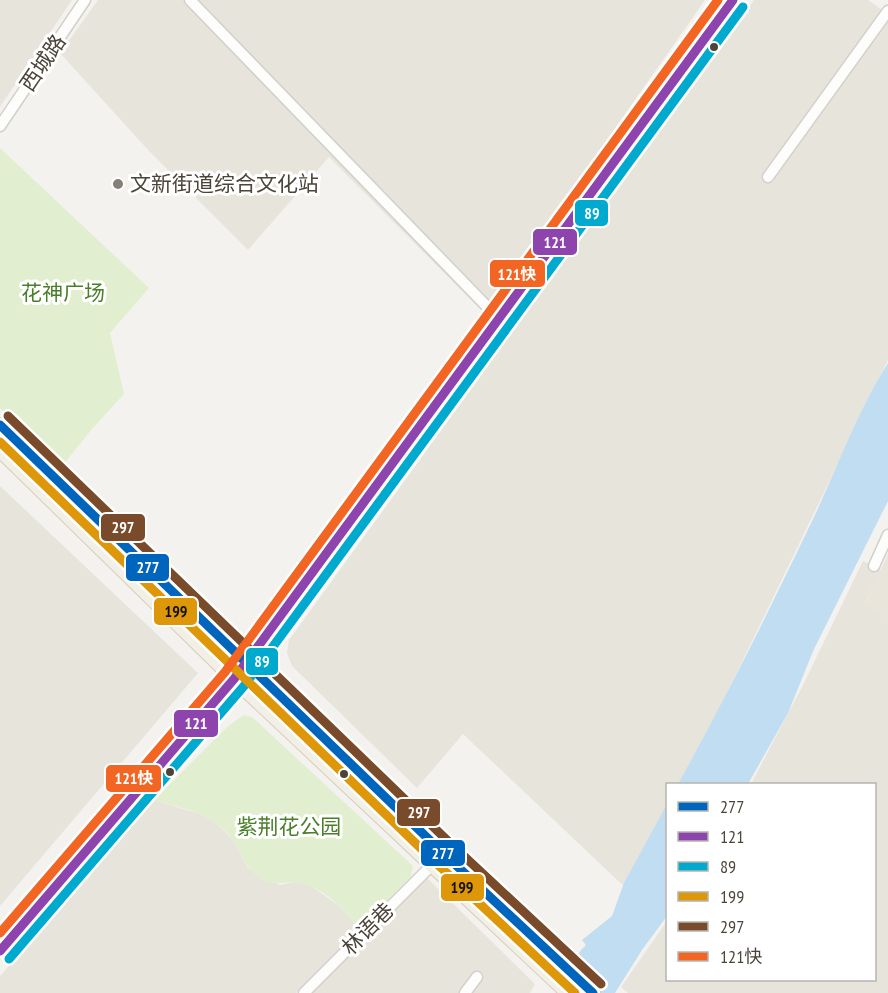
<svg xmlns="http://www.w3.org/2000/svg" width="888" height="993" viewBox="0 0 888 993" font-family="'PT Sans Narrow','Noto Sans SC',sans-serif">
<rect width="100%" height="100%" fill="#f4f2ee"/>
<path fill="#e7e4dc" d="M0,0H72L0,107Z
M98,0H705L485,314L329,157L248,250L149,151L60,53Z
M754,0H868L888,14V360L683,784H668L667,817L631,893L463,734L417,788L292,666L287,653L289,640Z
M0,486L198,673L0,906Z
M863,561L881,570L865,603L888,619V993H628L621,987L667,921L668,980H874V784H751L803,685Z
M154,800L203,815L217,824L233,840L248,868L280,885L294,882L310,885L339,906L360,928L296,993H0V976Z
M427,878L535,984L530,993H311Z"/>
<path fill="#eae5da" d="M888,554V619L865,604Z"/>
<path fill="#e1eecf" d="M0,148L149,288L110,333L124,394L92,429L62,466L0,408Z
M244,715L252,717L413,866L411,876L360,928C343,910 324,886 298,883C284,881 276,887 261,879C247,870 242,855 234,842C216,814 183,808 154,800L228,726Z"/>
<path fill="#c0ddf1" d="M888,363V501L814,649L788,713L748,784H678C726,698 770,609 813,519C838,466 857,412 888,363Z
M667,804V916L642,950L615,993H558L581,950L586,945L582,940L612,916L624,883Z"/>
<g fill="none" stroke-linecap="round" stroke-linejoin="round">
<defs>
<path id="minor" d="M190,0L498,318
M0,126L85,0
M768,177L888,11
M874,566L888,535
M0,951L234,679L733,0
M304,993L432,865
M465,993L477,977"/>
<path id="major" d="M0,425L443,853L593,993
M0,450L234,679L568,993"/>
</defs>
<use href="#minor" stroke="#d2d0cb" stroke-width="13"/>
<use href="#major" stroke="#d6cebb" stroke-width="16"/>
<use href="#minor" stroke="#fdfdfc" stroke-width="10"/>
<use href="#major" stroke="#f2efe6" stroke-width="14"/>
<defs>
<path id="bus-1" d="M0,425L443,853L593,993"/>
<path id="bus-2" d="M0,951L234,679L733,0"/>
<path id="bus-3" d="M9,959L244,686L743,7"/>
<path id="bus-4" d="M0,442L435,862L575,993"/>
<path id="bus-5" d="M8,416L451,844L601,984"/>
<path id="bus-6" d="M0,933L225,672L718,0"/>
</defs>
<use href="#bus-1" stroke="#fff" stroke-width="14"/>
<use href="#bus-2" stroke="#fff" stroke-width="14"/>
<use href="#bus-3" stroke="#fff" stroke-width="14"/>
<use href="#bus-4" stroke="#fff" stroke-width="14"/>
<use href="#bus-5" stroke="#fff" stroke-width="14"/>
<use href="#bus-6" stroke="#fff" stroke-width="14"/>
<use href="#bus-1" stroke="#0065bd" stroke-width="9"/>
<use href="#bus-2" stroke="#8e44ad" stroke-width="9"/>
<use href="#bus-3" stroke="#00a9ce" stroke-width="9"/>
<use href="#bus-4" stroke="#dd9709" stroke-width="9"/>
<use href="#bus-5" stroke="#7a4b2a" stroke-width="9"/>
<use href="#bus-6" stroke="#f26522" stroke-width="9"/>
</g>
<g fill="#4b4439" stroke="#fff" stroke-width="2">
<circle cx="714" cy="47" r="5"/>
<circle cx="170" cy="772" r="5"/>
<circle cx="344" cy="774" r="5"/>
</g>
<circle fill="#868178" stroke="#fff" stroke-width="2" cx="118" cy="184" r="6"/>
<g text-anchor="middle" stroke-width="6" stroke-linejoin="round" paint-order="stroke">
<g font-size="21" fill="#4b4439" stroke="#fff">
<text transform="translate(43 63) rotate(-56)" y="7">西城路</text>
<text transform="translate(368 929) rotate(-45)" y="7">林语巷</text>
</g>
<g font-size="21" fill="#4b4439" stroke="#fff" text-anchor="start">
<text x="130" y="191">文新街道综合文化站</text>
</g>
<g font-size="21" fill="#4a7f2a" stroke="#fff">
<text x="63" y="300">花神广场</text>
<text x="289" y="834">紫荆花公园</text>
</g>
</g>
<g stroke="#fff" stroke-width="2">
<rect x="574" y="199" width="35" height="28" rx="6" fill="#00a9ce"/>
<rect x="532" y="228" width="46" height="28" rx="6" fill="#8e44ad"/>
<rect x="489" y="259" width="57" height="29" rx="6" fill="#f26522"/>
<rect x="100" y="513" width="46" height="29" rx="6" fill="#7a4b2a"/>
<rect x="125" y="553" width="45" height="29" rx="6" fill="#0065bd"/>
<rect x="153" y="597" width="45" height="29" rx="6" fill="#dd9709"/>
<rect x="245" y="647" width="34" height="29" rx="6" fill="#00a9ce"/>
<rect x="173" y="709" width="46" height="29" rx="6" fill="#8e44ad"/>
<rect x="105" y="764" width="57" height="29" rx="6" fill="#f26522"/>
<rect x="396" y="798" width="45" height="29" rx="6" fill="#7a4b2a"/>
<rect x="420" y="839" width="46" height="28" rx="6" fill="#0065bd"/>
<rect x="440" y="873" width="45" height="29" rx="6" fill="#dd9709"/>
</g>
<g font-size="16" text-anchor="middle" font-weight="bold" fill="#fff">
<text x="592" y="219">89</text>
<text x="555" y="248">121</text>
<text x="517" y="280">121快</text>
<text x="123" y="533">297</text>
<text x="148" y="573">277</text>
<text x="262" y="667">89</text>
<text x="196" y="729">121</text>
<text x="134" y="784">121快</text>
<text x="419" y="818">297</text>
<text x="443" y="859">277</text>
</g>
<g font-size="16" text-anchor="middle" font-weight="bold" fill="#111">
<text x="176" y="617">199</text>
<text x="462" y="893">199</text>
</g>
<rect x="666" y="783" width="210" height="198" fill="#ffffff" stroke="#b7b4b0" stroke-width="1.5"/>
<rect x="678" y="802" width="30" height="9" fill="#0065bd" stroke="#b7b4b0" stroke-width="1.5"/>
<text x="720" y="813" font-size="18" fill="#4b4439">277</text>
<rect x="678" y="832" width="30" height="9" fill="#8e44ad" stroke="#b7b4b0" stroke-width="1.5"/>
<text x="720" y="843" font-size="18" fill="#4b4439">121</text>
<rect x="678" y="862" width="30" height="9" fill="#00a9ce" stroke="#b7b4b0" stroke-width="1.5"/>
<text x="720" y="873" font-size="18" fill="#4b4439">89</text>
<rect x="678" y="892" width="30" height="9" fill="#dd9709" stroke="#b7b4b0" stroke-width="1.5"/>
<text x="720" y="903" font-size="18" fill="#4b4439">199</text>
<rect x="678" y="922" width="30" height="9" fill="#7a4b2a" stroke="#b7b4b0" stroke-width="1.5"/>
<text x="720" y="933" font-size="18" fill="#4b4439">297</text>
<rect x="678" y="952" width="30" height="9" fill="#f26522" stroke="#b7b4b0" stroke-width="1.5"/>
<text x="720" y="963" font-size="18" fill="#4b4439">121快</text>
</svg>
